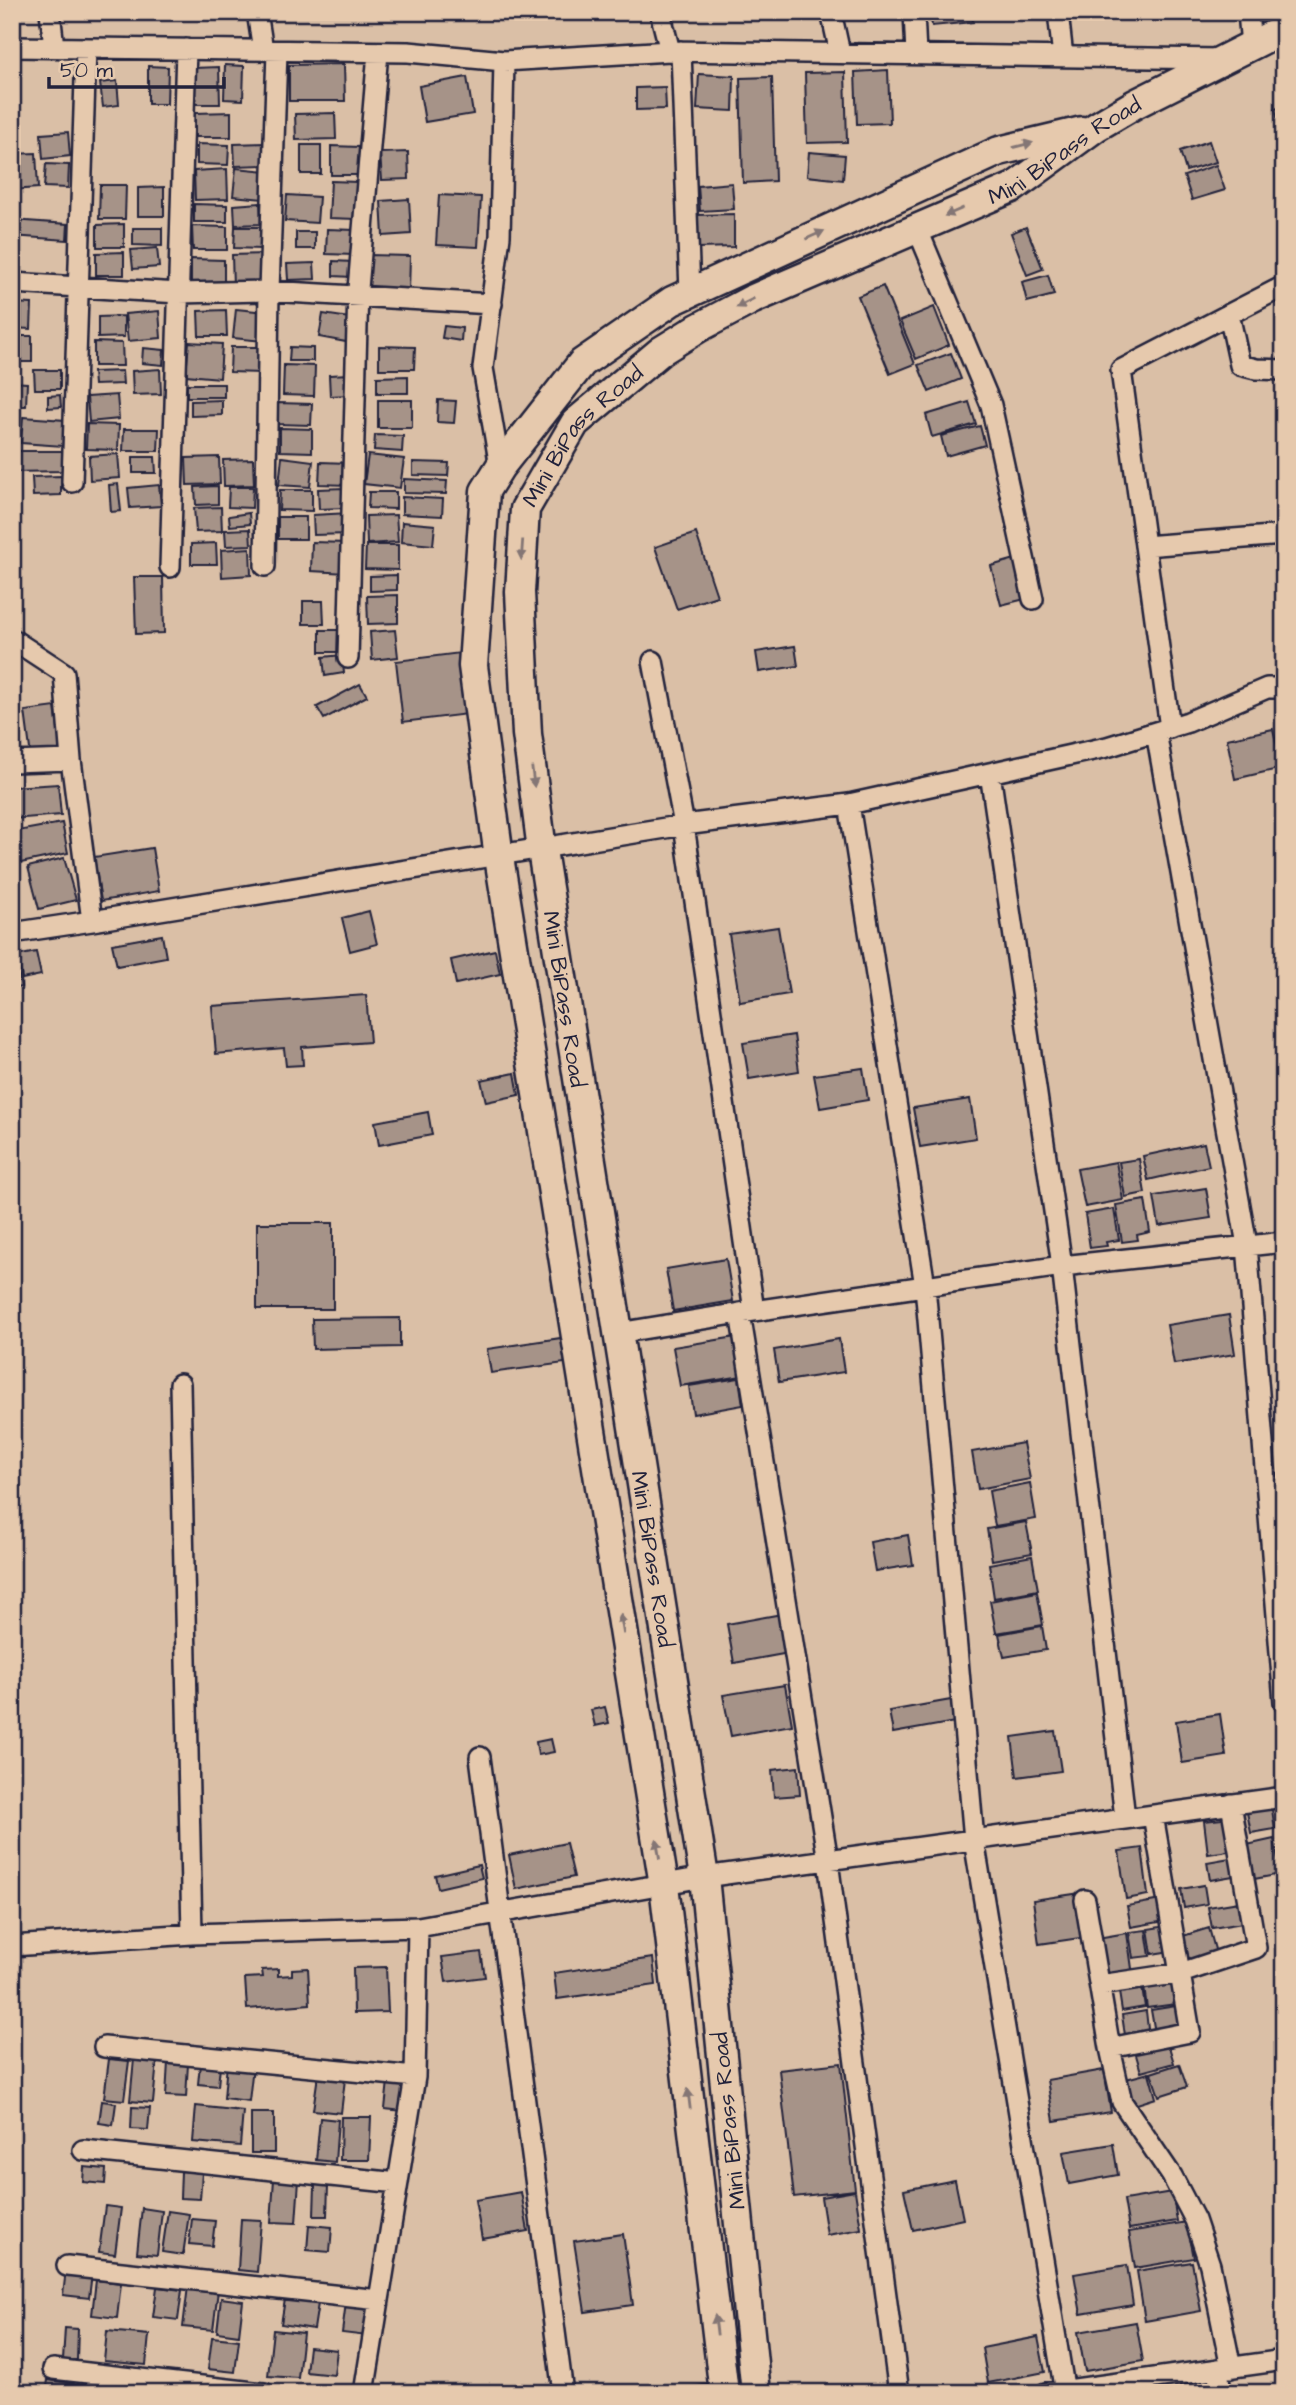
<svg xmlns="http://www.w3.org/2000/svg" width="1296" height="2405" viewBox="0 0 1296 2405" font-family="'Architects Daughter',sans-serif">
<rect width="100%" height="100%" fill="#dabfa6"/>
<filter id="ink" filterUnits="userSpaceOnUse"><feTurbulence type="fractalNoise" baseFrequency=".0143" numOctaves="2"/><feDisplacementMap in="SourceGraphic" scale="14" xChannelSelector="R" yChannelSelector="G"/><feConvolveMatrix kernelMatrix="1 2 1 2 8 2 1 2 1" color-interpolation-filters="sRGB"/></filter>
<g filter="url(#ink)">
<path fill="#a69388" stroke="#22223b" stroke-width="2" d="M930,12H972L973,22L932,26Z
M344,64L345,101H289V65Z
M225,65L244,66L243,100L224,99Z
M148,66L168,67L167,104H148Z
M219,67L220,104H194L193,68Z
M888,70L890,123L857,124L855,72Z
M845,72L847,142L807,143L805,73Z
M699,74L734,76L733,111L697,109Z
M467,77L473,114L425,122L419,86Z
M772,77L775,181L743,183L740,78Z
M117,81L119,105L103,107L100,83Z
M665,87L666,109L636,110V88Z
M1284,106V144L1275,109Z
M231,112V137H195V113Z
M335,113L336,139L296,140L295,114Z
M68,132L70,156L43,159L41,134Z
M1209,141L1216,162L1186,171L1180,151Z
M266,143L267,165L235,166L234,144Z
M197,144L229,145L228,165L197,164Z
M301,145H321V174H301Z
M331,146L360,147V175H331Z
M408,152L409,179L382,180L380,153Z
M809,152L845,155L843,180L807,176Z
M36,153L38,188L12,190V154Z
M46,164L69,165L68,188L44,187Z
M1216,165L1225,190L1192,200L1184,176Z
M236,168L266,171L263,199L233,196Z
M227,169L228,199L195,200L194,171Z
M331,181L357,182L356,219L329,218Z
M732,183L734,209L700,211L698,186Z
M100,185H126L125,219H99Z
M164,187V216H138V188Z
M287,195L319,197L317,223L285,221Z
M439,195L481,197L478,247L436,245Z
M409,199L411,234L383,236L381,201Z
M260,203L261,224L235,225L234,205Z
M194,204L227,205V222H194Z
M734,214V247L698,248L697,215Z
M12,220L68,224L67,240L12,236Z
M124,224V247H97V225Z
M192,226L227,227V250H193Z
M235,227H261V249L234,248Z
M1026,227L1043,269L1027,275L1011,233Z
M133,228H162V246L133,245Z
M327,229L355,230L354,255L326,254Z
M296,232H315V249H296Z
M157,248L159,267L133,269L131,250Z
M124,252V275H96V253Z
M266,254L267,285L233,286L232,255Z
M368,255L410,256L409,292L367,291Z
M191,259L224,260V284H191Z
M333,261L353,262L352,277L333,276Z
M314,263L315,279L288,280L287,264Z
M1048,275L1054,295L1027,302L1022,282Z
M883,286L915,364L890,374L858,296Z
M12,303L32,304L31,329L12,328Z
M934,307L949,345L916,359L900,321Z
M236,309L266,312L263,341L233,338Z
M226,310L227,336H199L198,311Z
M159,311L161,338L128,341L125,314Z
M323,314L350,318L346,342L319,337Z
M124,316V337L98,338V317Z
M444,326L462,328L461,341L442,338Z
M12,336H32V362H12Z
M94,342L122,343L123,366H94Z
M189,342L222,344L220,378L186,375Z
M379,346L415,347L414,369H379Z
M231,347H262L261,373L230,372Z
M290,347L313,348V361H289Z
M143,348L164,350L163,365L142,363Z
M951,353L961,379L929,392L918,365Z
M284,365L315,366L314,396L283,395Z
M160,369L161,394L133,395L132,371Z
M34,370H60V389H35Z
M122,371L123,384L94,385L93,372Z
M350,374V395L330,396L329,375Z
M408,376V393H377V377Z
M12,382L27,383L26,406H12Z
M187,384H224V397H187Z
M60,395L61,407L48,408V396Z
M117,395L119,419L89,422L87,397Z
M222,400V415L191,416V401Z
M378,400H412V428H378Z
M438,400L456,401L454,423L437,422Z
M969,402L976,424L932,437L926,415Z
M278,403L312,404L311,425L277,424Z
M23,417L65,420L63,446L21,443Z
M87,424L119,425L118,450L86,449Z
M980,426L985,445L946,456L941,436Z
M280,428L312,429V452L280,451Z
M124,429H159L158,451H123Z
M375,435L403,436L402,452L374,450Z
M12,451H63L64,471L12,472Z
M118,454L120,478L90,480L89,456Z
M368,455L404,459L400,488L364,484Z
M133,457H155L156,473H133Z
M219,457L220,484L187,485L186,458Z
M282,457L313,461L310,487L279,485Z
M253,459L254,485L224,486L223,460Z
M320,462L349,463L348,485L319,484Z
M413,462L449,463L448,476L413,475Z
M61,476V495L33,496L32,477Z
M404,479L447,481L446,494L404,493Z
M118,484L121,511L111,512L109,485Z
M159,485L161,506L130,508L128,488Z
M218,486V504L196,505L195,487Z
M229,487H253L252,508L228,507Z
M344,488V508L319,509L318,489Z
M280,490H312V511L279,510Z
M369,492H396V509L368,508Z
M402,497L443,499L442,516L402,514Z
M221,507L222,531L196,532L194,508Z
M249,513L250,524L230,526L229,516Z
M349,513V534L314,535L313,515Z
M396,515L398,542L367,544L366,516Z
M278,517H306V539H278Z
M402,522L435,525L433,545L401,542Z
M250,529L251,545L226,546L225,530Z
M696,533L717,596L677,609L655,547Z
M312,542L348,543L347,573L311,571Z
M216,543L217,564H191V544Z
M366,545H398V570L365,569Z
M250,548L251,575L222,577L221,550Z
M1015,559L1025,599L1001,605L991,566Z
M397,575V590L370,591V576Z
M134,577H163L164,633L136,634Z
M398,595V623L368,624L367,596Z
M303,601H323L324,624H303Z
M320,630H339L340,652H320Z
M395,630L398,657L372,660L370,632Z
M795,646L798,666L759,672L756,652Z
M460,653L468,714L403,722L396,661Z
M342,655L344,673L325,676L323,657Z
M360,684L367,696L324,719L317,707Z
M55,707L61,753L31,757L25,711Z
M1273,729L1282,768L1235,779L1227,739Z
M58,784L61,815L12,819V787Z
M62,823L68,853L16,864L12,832Z
M152,848L159,891L101,901L94,857Z
M64,858L76,900L39,909L28,867Z
M369,911L377,944L350,951L342,918Z
M778,927L789,994L740,1002L729,934Z
M162,935L166,957L117,966L112,944Z
M495,950L500,974L456,984L451,960Z
M36,952L41,975L22,979L17,956Z
M15,955L21,987L12,989V956Z
M366,995L370,1042L302,1047L303,1065L286,1066L284,1048L216,1054L212,1006Z
M794,1035L799,1071L749,1079L743,1043Z
M863,1068L868,1100L820,1108L814,1075Z
M515,1073L519,1095L486,1102L481,1080Z
M970,1099L976,1138L920,1147L913,1108Z
M428,1112L432,1135L379,1145L375,1122Z
M1204,1143L1209,1166L1148,1180L1143,1156Z
M1139,1159L1145,1193L1125,1197L1119,1162Z
M1116,1162L1123,1200L1085,1207L1077,1169Z
M1206,1188L1211,1218L1159,1226L1154,1196Z
M1145,1200L1150,1232L1137,1235L1138,1240L1122,1242L1116,1205Z
M1114,1209L1119,1240L1106,1242L1107,1246L1090,1248L1085,1214Z
M257,1223H333V1309H257Z
M726,1259L733,1301L673,1311L666,1269Z
M1229,1315L1235,1354L1174,1364L1167,1325Z
M400,1318V1347L313,1349L312,1319Z
M736,1337L742,1376L680,1386L673,1347Z
M561,1338L565,1363L491,1373L487,1349Z
M839,1339L844,1372L779,1382L774,1350Z
M739,1378L743,1405L693,1414L689,1386Z
M1023,1443L1030,1479L978,1489L972,1452Z
M1030,1483L1036,1519L995,1526L989,1491Z
M1026,1522L1032,1553L992,1560L987,1529Z
M908,1535L913,1565L875,1571L870,1542Z
M1032,1556L1038,1590L994,1598L989,1564Z
M1037,1592L1043,1625L996,1633L990,1601Z
M782,1614L789,1653L734,1663L727,1624Z
M1042,1626L1046,1650L1004,1657L999,1634Z
M785,1685L792,1725L731,1736L723,1695Z
M951,1700L955,1722L893,1733L889,1711Z
M605,1707L609,1723L595,1726L591,1710Z
M1220,1714L1226,1756L1182,1763L1176,1721Z
M1055,1731L1061,1771L1017,1777L1012,1737Z
M551,1739L554,1752L538,1755L536,1742Z
M798,1767L800,1795L774,1797L772,1770Z
M1271,1803L1275,1829L1251,1833L1246,1807Z
M1231,1818L1235,1850L1208,1854L1204,1821Z
M1274,1839L1281,1874L1254,1879L1247,1845Z
M566,1843L574,1877L516,1889L509,1855Z
M1142,1848L1148,1895L1126,1899L1119,1851Z
M1236,1857L1239,1875L1210,1880L1207,1862Z
M479,1865L482,1878L438,1888L435,1875Z
M1204,1885L1207,1904L1184,1908L1181,1889Z
M1081,1893L1087,1937L1039,1944L1033,1900Z
M1161,1900L1165,1921L1131,1927L1127,1906Z
M1239,1902L1243,1923L1212,1928L1208,1907Z
M1167,1926L1171,1951L1152,1954L1148,1929Z
M1209,1928L1216,1953L1189,1960L1183,1936Z
M1146,1930L1150,1956L1133,1958L1129,1932Z
M1127,1933L1133,1976L1103,1980L1097,1938Z
M481,1952L485,1977L446,1982L442,1957Z
M653,1958L656,1985L557,1999L554,1973Z
M386,1967L388,2012L354,2013L353,1968Z
M308,1968L310,2004L247,2009L245,1978L263,1977L262,1970L278,1969V1976L292,1975V1969Z
M1173,1983L1176,2004L1147,2008L1144,1987Z
M1142,1988L1145,2007L1122,2011L1119,1992Z
M1176,2006L1180,2029L1155,2033L1151,2010Z
M1146,2011L1149,2038L1126,2042L1122,2015Z
M1167,2040L1174,2063L1141,2072L1134,2048Z
M109,2059L129,2061L124,2100L104,2098Z
M134,2059L157,2061L153,2103L130,2101Z
M168,2062L188,2064L186,2097L166,2096Z
M227,2063L253,2066L249,2101L224,2098Z
M841,2063L855,2190L794,2197L779,2070Z
M200,2064L220,2066L218,2086L198,2084Z
M1179,2064L1187,2087L1159,2096L1151,2073Z
M1104,2070L1111,2112L1054,2121L1047,2080Z
M1149,2073L1156,2098L1134,2105L1126,2079Z
M318,2075L345,2079L341,2113L313,2110Z
M388,2081L405,2083L403,2111L385,2109Z
M102,2101L116,2103L113,2125L99,2123Z
M196,2106L243,2111L240,2146L193,2142Z
M132,2107L150,2108L148,2130L131,2129Z
M251,2113H274V2153H251Z
M341,2117H371L369,2160H340Z
M320,2118L338,2120L335,2162L316,2160Z
M1113,2144L1118,2175L1069,2184L1063,2152Z
M84,2167L106,2169L105,2184L83,2182Z
M181,2171L202,2173L200,2199L180,2198Z
M274,2179L299,2180L296,2223L271,2222Z
M955,2180L963,2219L913,2230L904,2190Z
M315,2185H328L327,2216H314Z
M855,2191L861,2229L827,2235L821,2197Z
M521,2192L528,2231L482,2239L475,2200Z
M1172,2192L1177,2221L1129,2229L1124,2200Z
M105,2206L121,2208L115,2254L99,2252Z
M142,2208L162,2211L157,2255L137,2253Z
M168,2211L189,2214L183,2255L162,2252Z
M192,2219L215,2221L212,2246L189,2244Z
M241,2219L261,2220L257,2272L238,2270Z
M1187,2222L1194,2258L1135,2268L1129,2232Z
M309,2225L332,2227L330,2252L307,2250Z
M623,2234L633,2305L585,2312L574,2241Z
M1192,2262L1201,2311L1145,2321L1137,2271Z
M1127,2265L1133,2305L1081,2314L1074,2274Z
M66,2270L92,2273L89,2298L63,2295Z
M96,2280L121,2283L117,2318L92,2315Z
M188,2286L218,2290L213,2330L183,2327Z
M157,2287L182,2290L178,2320L153,2317Z
M286,2293L319,2297L314,2329L281,2324Z
M221,2298L243,2301L239,2335L217,2332Z
M346,2302L370,2305L367,2336L342,2333Z
M1136,2322L1143,2361L1085,2371L1078,2332Z
M65,2328L78,2329L77,2360H63Z
M273,2330L303,2333L298,2378L268,2376Z
M107,2331L149,2335L146,2365L104,2361Z
M212,2337L239,2340L235,2372L208,2369Z
M1038,2337L1045,2372L988,2383L982,2348Z
M309,2347L337,2350L334,2375L306,2372Z
M48,2380L74,2384L72,2393H46Z
M78,2382L104,2386L103,2393H77Z
M710,2384L711,2393H656Z"/>
<g fill="none" stroke-linecap="round" stroke-linejoin="round">
<defs>
<path id="street" d="M50,12L54,47
M257,12L263,50
M660,12L670,51
M831,12L840,53
M914,12L916,54
M1058,12L1063,57
M1248,12L1251,46
M12,47L408,52L504,61
M681,51L690,292
M917,228L991,405L1033,599
M12,283L179,293L269,291L492,304
M1229,314L1240,365L1256,369L1284,370
M500,467L483,368L500,236L504,61L670,51L1221,59
M72,482L86,48
M1145,546L1284,535
M265,566L269,291L277,51
M170,567L186,49
M12,639L64,673L71,760L92,921L12,933
M348,658L358,289L378,52
M653,661L684,825L754,1311
M1170,728L1121,370L1284,286
M1156,732L1247,1245L1284,1702
M12,762L71,760
M990,773L1062,1266L1125,1818
M849,804L925,1286L974,1840L1065,2393
M92,921L684,825L849,804L1107,747L1188,722L1267,688H1284
M618,1333L740,1313
M180,1384L192,1934
M480,1757L563,2393
M1085,1900L1110,2048L1122,2102L1172,2176L1195,2220L1210,2265L1231,2368
M12,1946L192,1934L418,1927L704,1877L1284,1797
M1100,1985L1181,1973L1256,1948L1231,1804
M104,2047L415,2077
M1110,2048L1190,2032L1153,1815
M83,2150L398,2183
M67,2266L379,2300
M53,2369L264,2393
M1218,2369L1221,2393
M364,2393L415,2077L418,1927
M899,2393L828,1861L740,1313L1062,1266L1284,1242
M1046,2393L1284,2360"/>
<g id="secondary">
<path d="M724,2393L664,1885L499,857L473,666L485,491L500,467L582,363L672,301L999,151L1082,131"/>
<path id="s1" d="M756,2393L704,1877L542,850L527,734L520,592L525,509L575,423L661,351L698,328L753,299L1014,187L1096,127L1135,104L1284,29"/>
</g>
</defs>
<use href="#street" stroke="#22223b" stroke-width="24"/>
<use href="#secondary" stroke="#22223b" stroke-width="33"/>
<use href="#street" stroke="#e6c9ad" stroke-width="19"/>
<use href="#secondary" stroke="#e6c9ad" stroke-width="28"/>
</g>
<defs><path id="oneway-solid" d="M-6-.8H1V-3.2L6.5 0L1 3.2V.8H-6Z" transform="scale(1.75)"/></defs>
<g fill="#847674">
<use href="#oneway-solid" transform="translate(1023 145) rotate(-14)"/>
<use href="#oneway-solid" transform="translate(954 212) rotate(157)"/>
<use href="#oneway-solid" transform="translate(815 235) rotate(-24)"/>
<use href="#oneway-solid" transform="translate(745 303) rotate(153)"/>
<use href="#oneway-solid" transform="translate(522 550) rotate(94)"/>
<use href="#oneway-solid" transform="translate(533 777) rotate(83)"/>
<use href="#oneway-solid" transform="translate(622 1624) rotate(-99)"/>
<use href="#oneway-solid" transform="translate(658 1849) rotate(-99)"/>
<use href="#oneway-solid" transform="translate(689 2099) rotate(-97)"/>
<use href="#oneway-solid" transform="translate(716 2325) rotate(-97)"/>
</g>
</g>
<g text-anchor="middle" stroke-width="6" stroke-linejoin="round" paint-order="stroke">
<g font-size="23" fill="#22223b" stroke="#e6c9ad">
<text dy="8" stroke="none"><textPath href="#s1" startOffset="2564">Mini BiPass Road</textPath></text>
<text dy="8" stroke="none"><textPath href="#s1" startOffset="1995">Mini BiPass Road</textPath></text>
<text transform="translate(565 999) rotate(81)" y="8">Mini BiPass Road</text>
<text transform="translate(653 1559) rotate(81)" y="8">Mini BiPass Road</text>
<text transform="translate(728 2121) rotate(-96)" y="8">Mini BiPass Road</text>
</g>
</g>
<rect width="1296" height="2405" fill="none" stroke="#e6c9ad" stroke-width="42"/>
<rect x="21" y="21" width="1254" height="2363" fill="none" stroke="#22223b" stroke-width="2.5" filter="url(#ink)"/>
<path d="M49 77v10h175v-10" fill="none" stroke="#22223b" stroke-width="3.5"/>
<text x="60" y="77" font-size="21" fill="#22223b" stroke="#e6c9ad" stroke-width="5" paint-order="stroke">50 m</text>
</svg>
